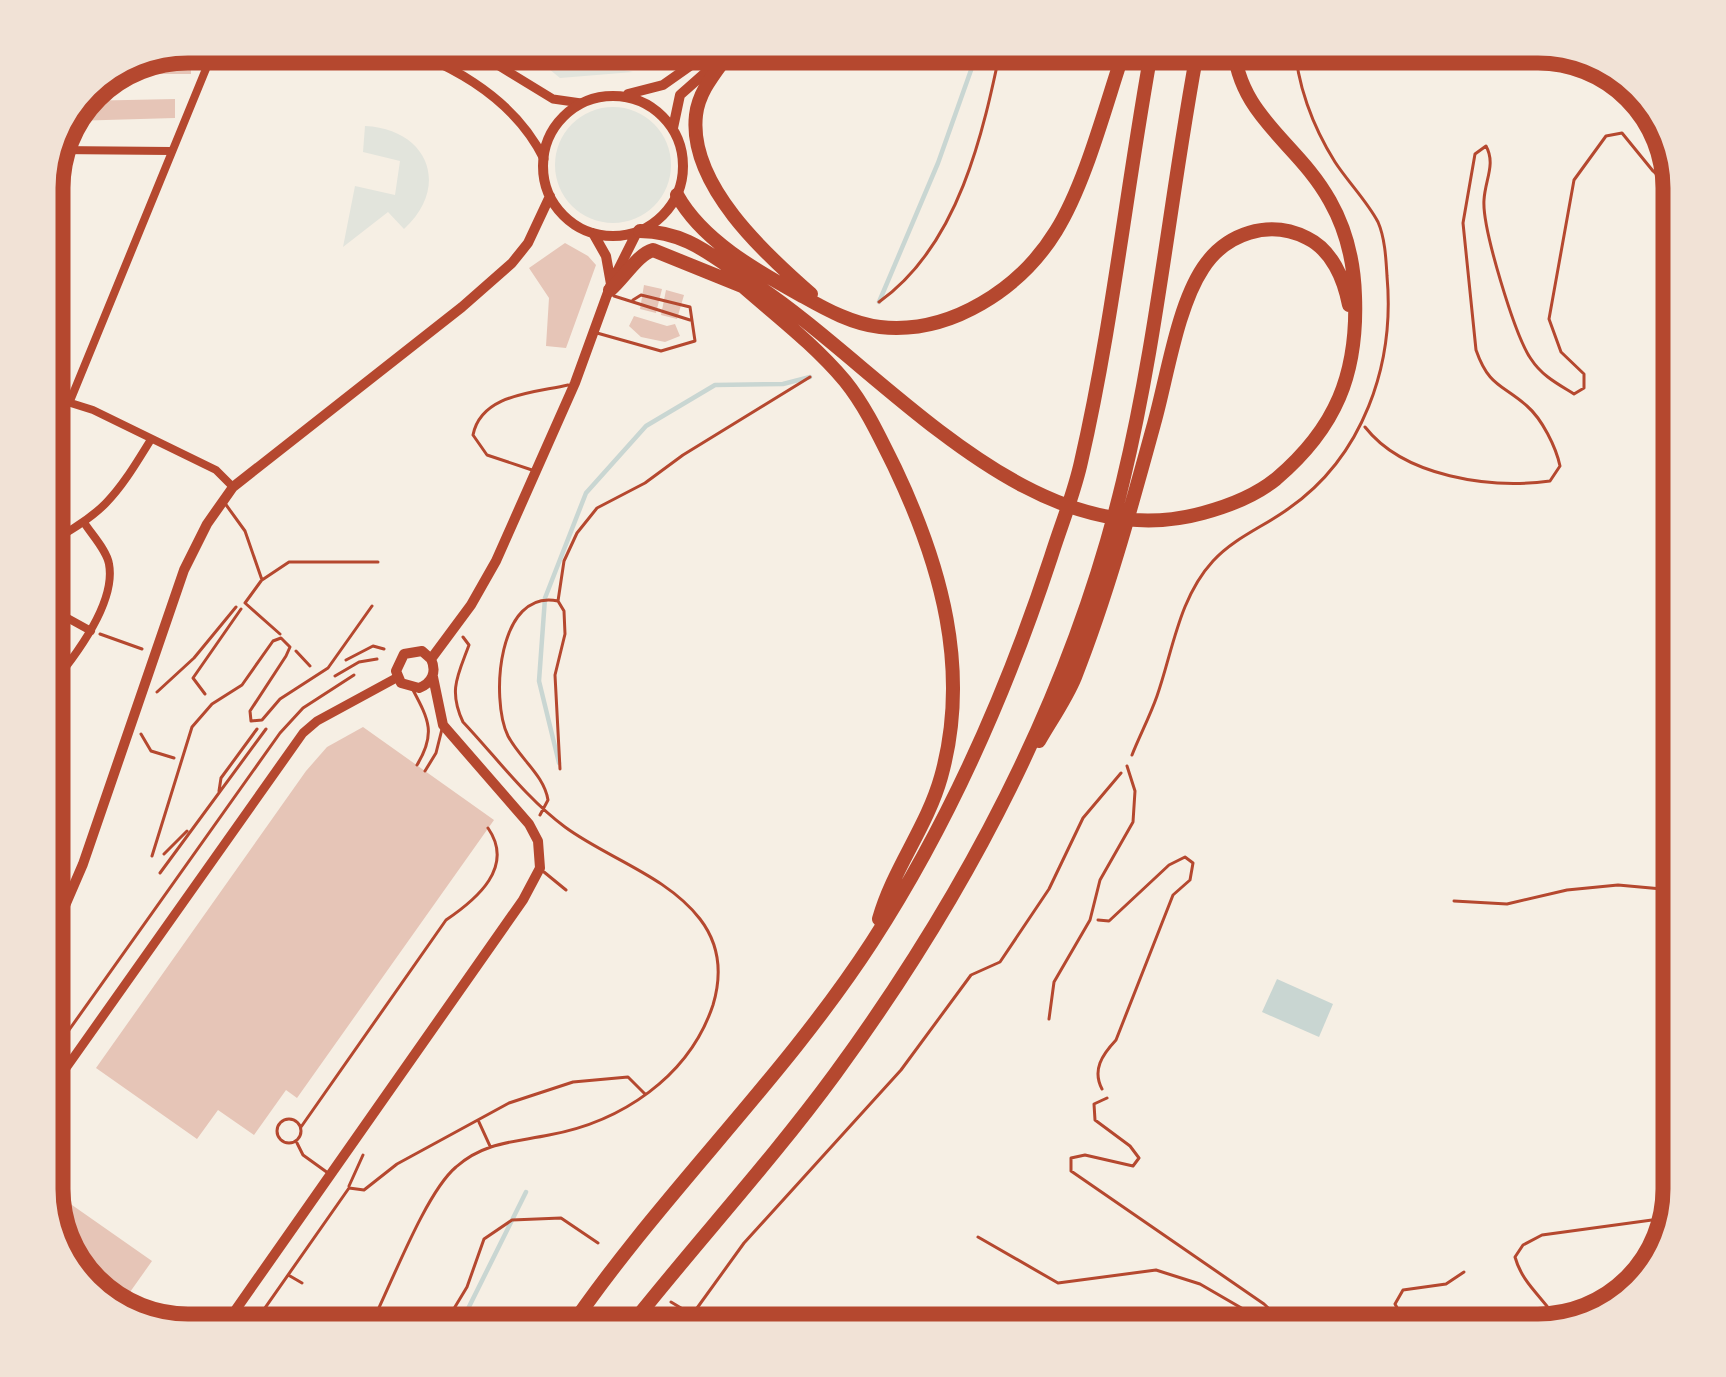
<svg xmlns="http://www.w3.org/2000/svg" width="1726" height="1377" viewBox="0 0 1726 1377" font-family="Commissioner,sans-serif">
<rect width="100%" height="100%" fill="#f6efe4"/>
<path fill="#e2e4dc" d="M555,55L633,72L560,78L549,69Z
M555 165a58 58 0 1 1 116 0a58 58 0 1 1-116 0Z
M365,126C428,129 451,186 404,229L388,212L343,247L355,186L395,195L400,161L363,152Z"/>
<path fill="#c9d6d2" d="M1277,979L1333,1004L1319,1037L1262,1012Z"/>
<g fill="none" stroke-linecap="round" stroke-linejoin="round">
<path stroke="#c9d6d2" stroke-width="4.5" d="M879,302L938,163L981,42
M559,763L539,681L545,598L586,493L646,426L715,385L783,384L810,377
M455,1335L526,1192"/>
</g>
<path fill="#e6c5b7" d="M571,42H677L674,61L665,68Z
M191,54V74H105L155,55Z
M175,99V118L71,121L80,101Z
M565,243L588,256L596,265L566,348L546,346L549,298L529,268Z
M644,285L662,289L656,313L640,309Z
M666,290L684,295L677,319L661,315Z
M634,316L667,326L675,324L680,336L665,342L641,337L629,326Z
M363,727L494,820L297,1098L286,1090L254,1135L218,1110L197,1139L96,1068L306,771L327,747Z
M42,1184L152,1261L118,1309L92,1299L42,1198Z"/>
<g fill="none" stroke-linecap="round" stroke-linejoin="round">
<path stroke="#b5482f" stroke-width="3" d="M686,42L688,52
M522,64L543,42
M879,302C959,245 983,134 1002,42
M1365,427C1404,477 1490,489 1550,481L1560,466C1556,447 1542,419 1527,406C1502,384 1489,387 1476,350L1463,223L1475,154L1486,146C1496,164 1485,180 1484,200C1482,228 1515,336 1531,359C1542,376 1558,384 1574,394L1584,388V374L1561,352L1549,319L1574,180L1606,136L1622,133L1653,171L1684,200
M100,634L142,649
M296,651L310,666
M346,660L373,646L384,649
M335,676L359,662L377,659
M157,692L194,658L236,607
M205,694L193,678L241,609
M141,734L151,751L174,758
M1132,755C1140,735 1150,716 1157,696C1173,650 1179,598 1213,561C1234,538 1263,527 1288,509C1363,457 1395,365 1387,276C1386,259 1385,238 1378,222C1367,201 1348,182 1335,162C1313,127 1296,83 1295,42
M560,769L555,675L565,634L564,611L558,601L564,561L577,533L597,508L645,483L683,455L810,377
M219,791L221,778L257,729
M540,815L548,800C544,775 520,759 508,736C490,699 498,588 558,601
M164,854L187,831
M160,873L266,729
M1098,920L1109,921L1169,865L1185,857L1193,863L1190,880L1173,895L1116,1040C1102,1055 1092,1070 1102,1089
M1678,1040L1684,1036
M42,1068L280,733L303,708L354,675
M479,1122L490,1146
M349,1186L363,1155
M290,1276L302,1283
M671,1302L691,1314
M1560,1325C1546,1299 1523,1286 1515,1257L1523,1245L1542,1235L1674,1217
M246,1335L349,1188L364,1190L397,1164L509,1103L573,1082L628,1077L645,1094
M366,1335C388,1293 424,1194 456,1167C484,1142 515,1142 549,1135C621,1122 689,1077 713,1005C722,975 720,945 700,919C667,876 607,858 565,827C526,798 496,757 463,722C448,690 458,675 469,645L463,637
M438,1335L467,1287L484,1239L512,1220L561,1218L598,1243
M710,1335L692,1315L744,1243L901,1070L971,975L1000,962L1049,889L1083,818L1121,773
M1412,1335L1395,1304L1403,1290L1446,1284L1464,1272"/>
<path stroke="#b5482f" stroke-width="3" d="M614,296L690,320
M597,333L661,351L695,341L690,307L641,295L633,300
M42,431L66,407
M532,470L487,455L473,435C481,394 533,393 568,385
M224,502L245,531L262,580L289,562H378
M261,581L245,603L280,634
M413,690C429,720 436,734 417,765
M425,771L436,753L442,729
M152,856L192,727L212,704L242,685L273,641L281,638L290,647L286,656L250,711L251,721L262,720L280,699L328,668L372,606
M544,872L566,890
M1454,901L1507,904L1567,890L1618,885L1684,891
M42,988L58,946L60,922
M1049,1019L1054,982L1090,920L1100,880L1133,822L1135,791L1127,766
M1107,1098L1094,1104L1095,1120L1130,1146L1139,1158L1133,1166L1085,1155L1071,1158V1171L1264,1304L1297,1335
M277 1131a12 12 0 1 1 24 0a12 12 0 1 1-24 0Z
M301,1127L446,920C477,899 515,867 488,828
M297,1143L303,1155L328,1173
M978,1237L1058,1283L1156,1270L1200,1284L1288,1335"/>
<path stroke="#b5482f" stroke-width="8" d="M56,150L171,151
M42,394L93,410L216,470L233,487
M70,401L217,42
M42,546C103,515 115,498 150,441
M42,604L91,631
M42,696C68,666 117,606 109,564C107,551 93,536 85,524"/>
<path stroke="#b5482f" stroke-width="9" d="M377,42C443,57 513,96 544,159
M460,42L553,99L581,103
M42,1102L303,733L317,721L398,677"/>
<path stroke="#b5482f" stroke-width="10" d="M628,94L663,85L724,42
M543 166a70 70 0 1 1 140 0a70 70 0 1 1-140 0Z
M673,128L680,95L740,42
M593,233L606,256L611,284
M431,659L422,651L404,654L396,671L401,683L419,688C432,683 437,672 431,659L471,605L496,561L575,383L611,284L637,232
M42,937L61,915L83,864L184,570L207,524L233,487L462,307L512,263L528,243L550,196
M218,1335L523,900L540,868L538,841L529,824L443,725L433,677"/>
<path stroke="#b5482f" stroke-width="14" d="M732,49C718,70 699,89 696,115C688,184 765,254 811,294
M677,195C703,242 759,272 804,297C827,310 853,324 880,327C951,335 1021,288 1056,231C1087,181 1107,99 1127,42
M640,231C690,232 713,258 753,283C884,368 1030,561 1203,513C1229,506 1255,496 1276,479C1336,428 1358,374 1355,296C1354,262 1347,231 1330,201C1297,141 1238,118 1233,42
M738,282C774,314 813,343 845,381C866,407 880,438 895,468C941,565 971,670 941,777C927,827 893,869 879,919
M610,290C624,278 638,254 653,250L742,286
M1039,741C1051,720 1066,699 1075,677C1107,596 1131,508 1154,424C1167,378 1177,307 1203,268C1226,233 1269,219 1307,238C1332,250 1344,279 1349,305
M565,1335C658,1197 781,1082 872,942C949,823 1007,691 1051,557C1061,525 1074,494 1081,462C1113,323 1127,182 1153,42
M623,1335C692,1247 769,1164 835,1074C965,896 1071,697 1123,481C1158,336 1171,188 1199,42"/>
</g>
<path d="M0 0H1726V1377H0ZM188 63H1538A125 125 0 0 1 1663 188V1189A125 125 0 0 1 1538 1314H188A125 125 0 0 1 63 1189V188A125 125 0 0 1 188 63Z" fill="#f1e2d6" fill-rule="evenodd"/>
<path fill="none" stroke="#b5482f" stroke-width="15" d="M188 63H1538A125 125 0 0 1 1663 188V1189A125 125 0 0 1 1538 1314H188A125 125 0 0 1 63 1189V188A125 125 0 0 1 188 63Z"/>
</svg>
